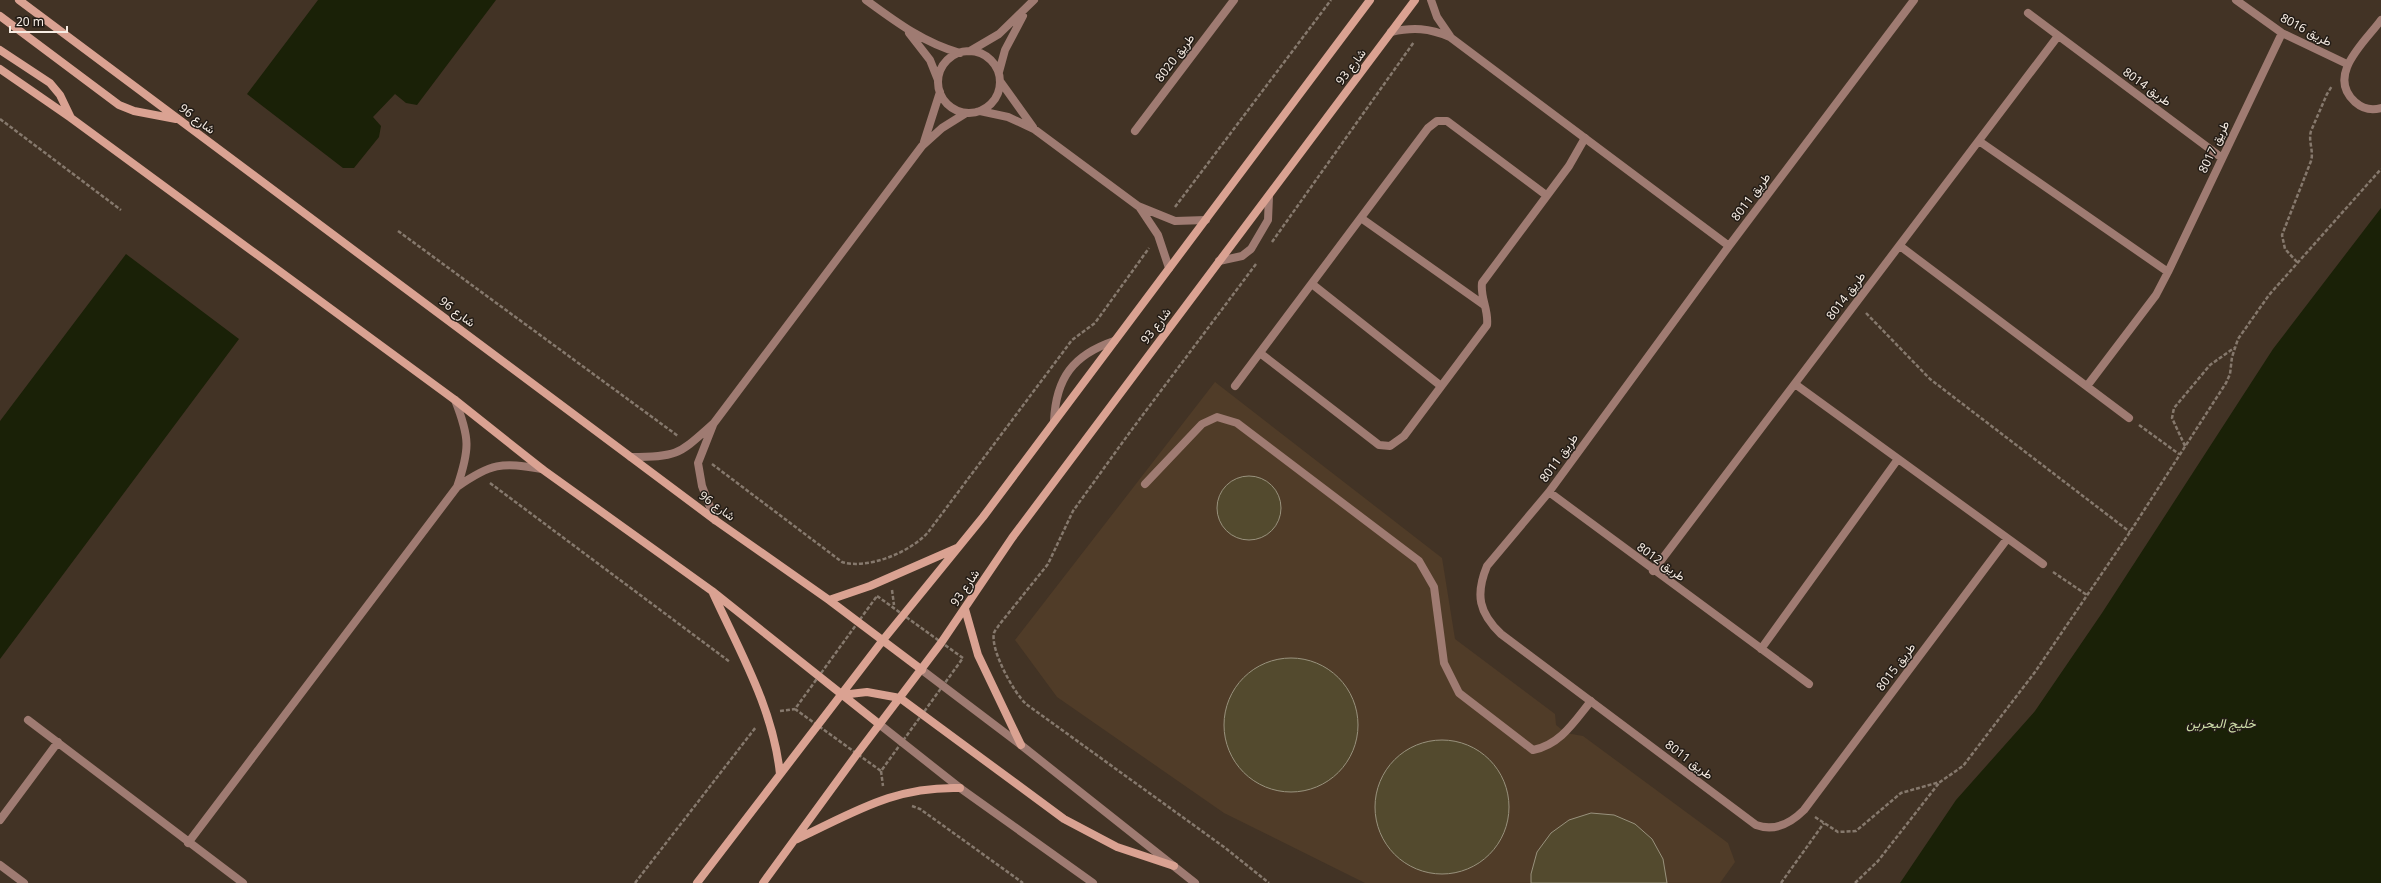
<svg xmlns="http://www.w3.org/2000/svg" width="2381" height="883" viewBox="0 0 2381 883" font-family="'Noto Sans',Vazirmatn,sans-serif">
<rect width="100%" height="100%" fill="#423325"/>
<path fill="#503c28" d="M1215,382L1442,558L1455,639L1555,714L1556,725L1566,733L1583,736L1728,843L1735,862L1720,883H1365L1224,813L1057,697L1015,640Z"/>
<path fill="#1a2107" d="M318,0H496L417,105L406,103L395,94L373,117L381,126L379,137L354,168H343L247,94Z
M2381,208V883H1900L1956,800L2035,711L2102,613L2273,349Z
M126,254L239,339L0,659V421Z"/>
<path fill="#534a2e" stroke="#99927d" d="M1217 508a32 32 0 1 1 64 0a32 32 0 1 1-64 0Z
M1224 725a67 67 0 1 1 134 0a67 67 0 1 1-134 0Z
M1375 807a67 67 0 1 1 134 0a67 67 0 1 1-134 0Z
M1591,813L1614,815L1635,824L1652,839L1663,859L1667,883H1531V874L1537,852L1551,833L1569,820Z"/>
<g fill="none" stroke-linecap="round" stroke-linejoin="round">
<path stroke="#86796d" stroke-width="2.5" stroke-dasharray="4 2" stroke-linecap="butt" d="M0,119L121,210
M1175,207L1331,0
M398,231L678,436
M1272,242L1414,42
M2297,262L2285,249L2282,235L2311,161C2314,151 2308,141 2311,131L2327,94L2332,86
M1256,264L1130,432L1073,511L1048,564L999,625C998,627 995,630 994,633C990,650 1014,693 1026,704L1224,847L1269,883
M1866,313L1930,379L2130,532
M2139,425L2179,454
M2185,446L2172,418L2174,408L2210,365L2234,348
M712,464L842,562C867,570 912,552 929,531L1072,340L1095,323L1149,248
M490,483L730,662
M2053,572L2087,595
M892,590L894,605
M877,596L963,658L881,771L795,709Z
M780,711L795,709
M881,771L883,786
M912,806L920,809L1023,883
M1815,817L1838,832L1856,831L1901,793L1940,782L1963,766L2035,672L2130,532L2226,383L2230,374L2232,357L2238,339L2269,295L2381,169
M635,883L756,727
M1781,883L1824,823
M1855,883L1878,861L1939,783"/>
<path stroke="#9f7b72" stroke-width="8" d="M2381,20C2366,41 2325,75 2355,102C2363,109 2371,111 2381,108
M1361,218L1484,305
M1219,261L1242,256L1251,249L1268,220L1269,196
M1312,284L1441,386
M1260,353L1379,445L1390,446L1404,436L1487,325C1489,310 1480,298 1482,283L1569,166L1585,138
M1235,386L1428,128L1437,121H1447L1546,195
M1054,421C1056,378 1073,355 1114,341
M1145,484L1202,424L1217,417L1237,423L1419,561L1434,587L1444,663L1459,693L1533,750C1560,745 1574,722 1591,701"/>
<path stroke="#9f7b72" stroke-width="8" d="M866,0C896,22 924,43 960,53
M1431,0L1437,17L1450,36
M1914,0L1729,246L1549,492L1487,566C1475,595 1479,613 1501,634L1756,825C1775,832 1791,823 1804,810L2007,539
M2236,0L2282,33L2347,64
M2028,13L2222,158
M1391,32C1413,27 1429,28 1450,37L1729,246
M909,33L930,60L938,80
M970,51L999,34L1034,0
M938 82a31 31 0 1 1 62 0a31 31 0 1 1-62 0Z
M999,72L1005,50L1023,16
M1000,81L1033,127
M980,111L1008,117L1034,129L1138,206L1175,221L1206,220
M1135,131L1234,0
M1979,141L2168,272
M924,142L940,92
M1140,208L1158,235L1169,268
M1900,246L2129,418
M1795,384L2043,564
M2087,386L2156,295L2168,272L2282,33
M455,400C470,438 470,449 457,487
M713,425L698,463L702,486L715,520
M631,457C679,457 679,454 714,423L922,146L942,128L966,113
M1549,492L1809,684
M1653,571L2058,36
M1761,649L1898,459
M922,670L1021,745L1195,883
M28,720L243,883
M879,724L960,788L1093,883
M0,820L58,742
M188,843L457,487C491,463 501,462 542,469
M0,865L24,883"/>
<path stroke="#daa292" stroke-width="8" d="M19,0L715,520L829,600L922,670
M0,16L119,105L134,111L176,119
M0,50L50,83L60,95L71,118
M0,69L71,118L455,400L542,469L712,591L879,724
M713,593C740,652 773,708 780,774
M829,600L870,586L957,548
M965,609L978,655L1021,745
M841,695L867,692L900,698L1064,819L1117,847L1174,866
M797,839C855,812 894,786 960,788
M697,883L883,640L983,517L1370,0
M763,883L857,754L941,643L1012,538L1415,0"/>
</g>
<g text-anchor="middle" stroke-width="3" stroke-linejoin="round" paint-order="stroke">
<g font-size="12" fill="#f7ede4" stroke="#231c16">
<text transform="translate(2306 30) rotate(28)" y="4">طريق 8016</text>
<text transform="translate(1175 58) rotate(-53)" y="4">طريق 8020</text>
<text transform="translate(1351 67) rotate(-53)" y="4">شارع 93</text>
<text transform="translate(2147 87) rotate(36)" y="4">طريق 8014</text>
<text transform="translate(197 119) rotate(37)" y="4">شارع 96</text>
<text transform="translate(2214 147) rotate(-65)" y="4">طريق 8017</text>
<text transform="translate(1751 197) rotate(-53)" y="4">طريق 8011</text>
<text transform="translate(1846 296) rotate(-53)" y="4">طريق 8014</text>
<text transform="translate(457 312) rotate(37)" y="4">شارع 96</text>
<text transform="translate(1156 326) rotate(-53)" y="4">شارع 93</text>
<text transform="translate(1559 458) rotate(-54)" y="4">طريق 8011</text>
<text transform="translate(717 506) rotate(36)" y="4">شارع 96</text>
<text transform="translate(1661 562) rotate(36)" y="4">طريق 8012</text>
<text transform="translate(965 588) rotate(-56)" y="4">شارع 93</text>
<text transform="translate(1896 667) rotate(-53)" y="4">طريق 8015</text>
<text transform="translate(1689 760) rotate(37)" y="4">طريق 8011</text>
</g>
<g font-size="13" font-style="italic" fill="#cedea8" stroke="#231c16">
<text x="2221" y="728">خليج البحرين</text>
</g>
</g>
<path d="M10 26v6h57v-6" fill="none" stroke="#f7ede4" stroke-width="2"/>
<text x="16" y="26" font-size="12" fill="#f7ede4" stroke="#231c16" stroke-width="3" paint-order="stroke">20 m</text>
</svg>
